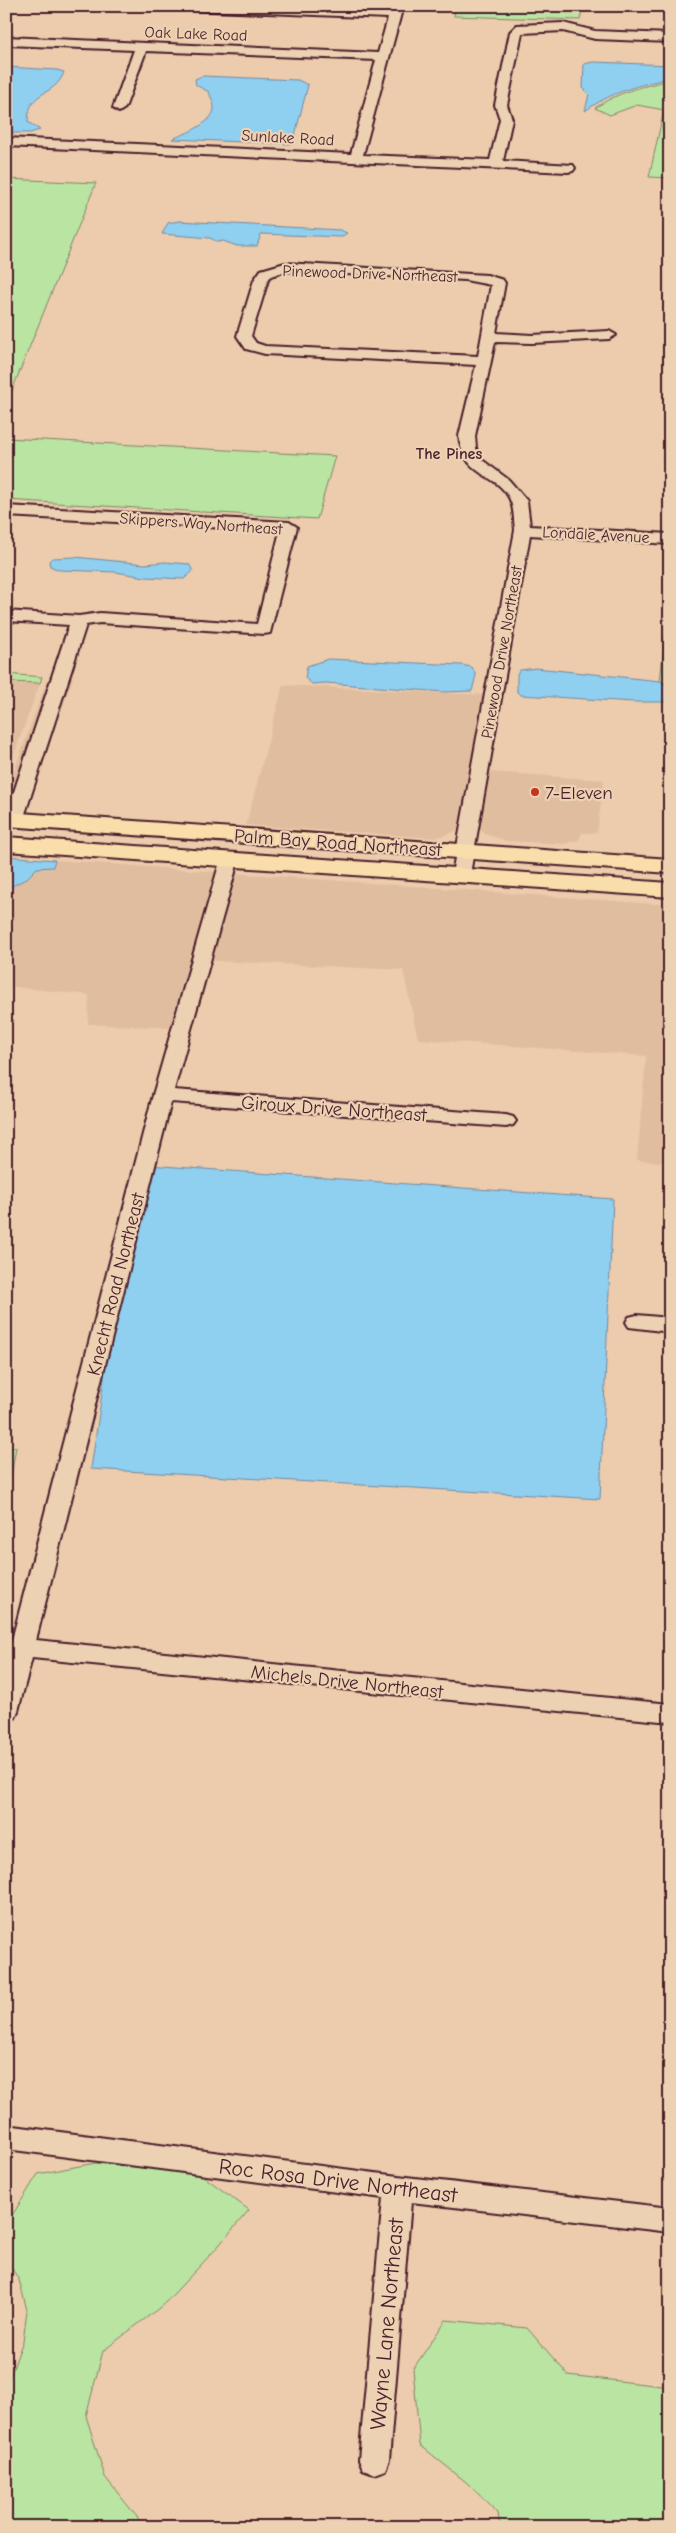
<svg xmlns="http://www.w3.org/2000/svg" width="676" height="2533" viewBox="0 0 676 2533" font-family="'Comic Neue',sans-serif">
<rect width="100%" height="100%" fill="#ecccac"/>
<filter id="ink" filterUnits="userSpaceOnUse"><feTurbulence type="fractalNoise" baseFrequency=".02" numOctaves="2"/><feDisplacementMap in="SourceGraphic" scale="10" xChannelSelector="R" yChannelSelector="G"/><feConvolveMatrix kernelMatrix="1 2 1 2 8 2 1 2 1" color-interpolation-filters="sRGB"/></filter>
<g filter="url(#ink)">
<path fill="#e1bd9f" d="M54,677L73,678L29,803L30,806L6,804V796L17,763L47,680Z
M6,682L40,683L6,776Z
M283,685L489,695L463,824L454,832L435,838L246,825Z
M490,772L604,780L597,833H582L579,840L563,844L507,841L485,834L480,828V821Z
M55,860L670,905V1163L637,1160L646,1056L418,1039L403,970L196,960L174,1028L88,1024L89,995L6,986V889L26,879L37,868L52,867Z"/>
<path fill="#b9e4a2" stroke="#828266" d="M456,6H583L580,20L454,16Z
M670,80V178L649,177L664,110L637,105L610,115L595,108C617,92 644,86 670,80Z
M6,179L96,183L6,405Z
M6,438L335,456L317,519L6,500Z
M670,591V686L660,681Z
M6,674L42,677L40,683L6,682Z
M6,1446L16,1447L6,1507Z
M95,2163L199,2173L249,2210L214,2251L163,2305L103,2351L86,2416L105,2477L145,2527H6V2387L23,2341L27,2310L19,2280L6,2259V2225L38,2174Z
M446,2320L527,2328L568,2375L670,2387V2527H500L498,2513L466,2482L420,2445L413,2369Z"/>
<path fill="#8fcff0" stroke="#7389a1" d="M593,62L670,65V78C639,85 611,92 585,111L589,94L583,88L584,64Z
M6,67L57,70L64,72C55,98 28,88 28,122L40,130L30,133H6Z
M202,76L298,80L308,85L295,135V142L290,144L172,139C184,134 215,123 214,107C214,102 210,96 209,92L196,85L195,79Z
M179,221L340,230L347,233L342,237L261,234L257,246H237L223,241L218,242L210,238L162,234L168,223Z
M75,557L145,564L165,562L189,564L193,571L184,579L145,577L116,572L59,570L50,566L49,561L52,558Z
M328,659L461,665L472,667L476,675L472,691L445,692L326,683L312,684L305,678L307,666Z
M536,668L660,681L670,686V702H634L521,695L517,692V674L520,670Z
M6,856L55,860L53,867L37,868L26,879L6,889Z
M135,1164L613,1199L600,1499L91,1469Z"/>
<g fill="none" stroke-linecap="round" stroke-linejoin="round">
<defs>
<path id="minor" d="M183,6H278L390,11L391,6H403L363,155L490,160L500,119L495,105L510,32L517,25L563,23L595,31L670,34V42L595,39L563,31L522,33L507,105L512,119L503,161L573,165L575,168L573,171L568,172L6,146V138L351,154L376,60L146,51L125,108L119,112L113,108L134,50L6,45V37L378,53L388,18L189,10Z
M285,263L487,275L503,280L505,283L496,333L532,335L609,331L616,335L609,339L532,343L495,342L475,436L476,448L481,459L509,480L527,501L530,526L670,534V544L530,535L470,874L467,878H455L452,874L515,530C514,522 514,510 511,502C500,472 463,479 459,436L476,365L265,354L246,349L237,336L254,280L261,270ZM286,271L465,280L491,285L478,356L265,346L256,343L251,336L268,280L271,276Z
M6,506L289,522L297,527L270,633L264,634L100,623L86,625L23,820L20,824H8L6,816L69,625L6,621V611L79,616L100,613L257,624L280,531L6,516Z
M230,853L236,854L239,858L174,1090L506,1115L513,1117L516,1121L513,1125L506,1127L171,1102L36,1640L670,1704V1722L32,1658L18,1711L15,1718L6,1720V1663L153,1095L221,858L224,854Z
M637,1315L670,1318V1332L629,1327L626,1322L629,1317Z
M6,2125L398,2176L670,2208V2232L411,2202L389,2460L385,2470L374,2474L363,2470L359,2460L383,2198L6,2149Z"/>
<path id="major" d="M6,812L670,859V873L6,826Z
M6,837L670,883V897L6,851Z"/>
</defs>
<use href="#minor" stroke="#4a1f2b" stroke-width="4"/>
<use href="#major" stroke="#4a1f2b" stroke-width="4"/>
<use href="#minor" fill="#ecd1b3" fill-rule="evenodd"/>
<use href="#major" fill="#f9deab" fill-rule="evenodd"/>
</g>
</g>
<circle fill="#c8321e" stroke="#ecd1b3" stroke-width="2" cx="535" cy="792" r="5"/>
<g text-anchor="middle" stroke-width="4.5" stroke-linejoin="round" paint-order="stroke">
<g font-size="16" fill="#4a1f2b" stroke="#ecd1b3">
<text transform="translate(196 33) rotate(2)" y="6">Oak Lake Road</text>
<text transform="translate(288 137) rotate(3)" y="6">Sunlake Road</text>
<text transform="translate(370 273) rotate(2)" y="6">Pinewood Drive Northeast</text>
<text transform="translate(201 523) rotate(4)" y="6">Skippers Way Northeast</text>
<text transform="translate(596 534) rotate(3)" y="6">Londale Avenue</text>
<text transform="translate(501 652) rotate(-80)" y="6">Pinewood Drive Northeast</text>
</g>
<g font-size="16" font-weight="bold" fill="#4a1f2b" stroke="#ecd1b3">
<text x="449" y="459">The Pines</text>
</g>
<g font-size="19" fill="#4a1f2b" stroke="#ecd1b3" text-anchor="start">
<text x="545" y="799">7-Eleven</text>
</g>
<g font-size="19" fill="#4a1f2b" stroke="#ecd1b3">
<text transform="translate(338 842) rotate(4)" y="7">Palm Bay Road Northeast</text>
<text transform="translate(334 1108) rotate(4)" y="7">Giroux Drive Northeast</text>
<text transform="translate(115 1284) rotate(-76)" y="7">Knecht Road Northeast</text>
<text transform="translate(347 1681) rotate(6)" y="7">Michels Drive Northeast</text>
</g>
<g font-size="22" fill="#4a1f2b" stroke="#ecd1b3">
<text transform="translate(338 2180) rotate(7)" y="8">Roc Rosa Drive Northeast</text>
<text transform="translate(386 2324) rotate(-85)" y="8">Wayne Lane Northeast</text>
</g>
</g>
<rect width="676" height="2533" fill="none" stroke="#ecd1b3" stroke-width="25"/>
<rect x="12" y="12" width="651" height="2508" fill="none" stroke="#4a1f2b" stroke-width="2" filter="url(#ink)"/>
</svg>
